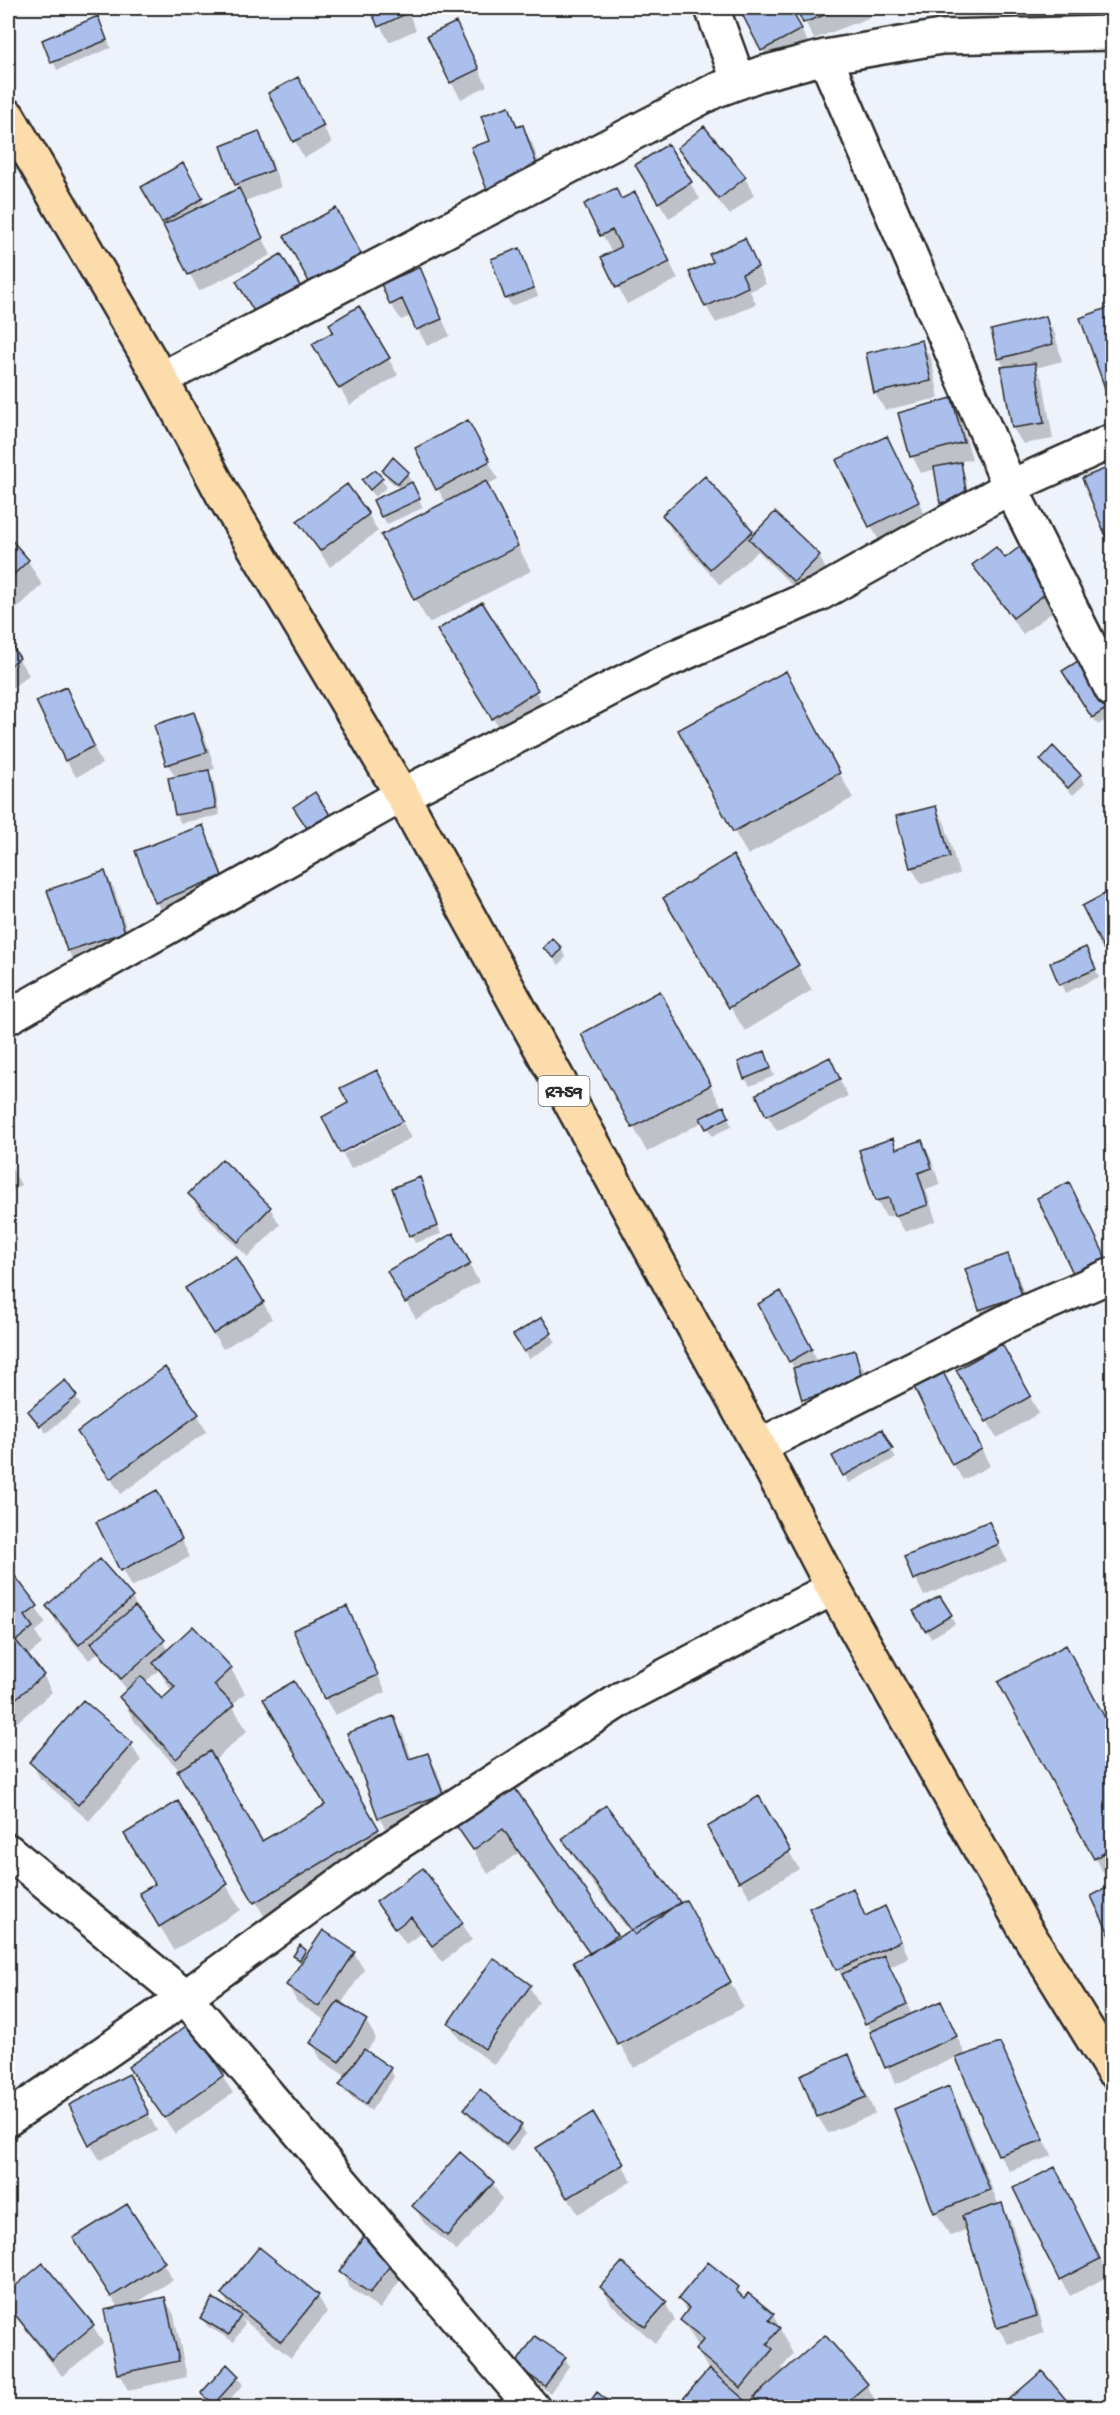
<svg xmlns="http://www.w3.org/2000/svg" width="1120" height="2415" viewBox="0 0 1120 2415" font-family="'Gochi Hand',sans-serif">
<rect width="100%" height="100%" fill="#eef2fb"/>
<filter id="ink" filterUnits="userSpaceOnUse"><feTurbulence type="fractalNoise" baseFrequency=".0167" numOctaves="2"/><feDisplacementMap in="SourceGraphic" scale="12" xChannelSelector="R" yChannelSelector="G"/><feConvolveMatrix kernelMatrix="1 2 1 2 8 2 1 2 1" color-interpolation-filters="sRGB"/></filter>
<g filter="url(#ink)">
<path fill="#0003" fill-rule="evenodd" d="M371,8H406L416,30L389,42Z
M741,8H790L810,46L772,67Z
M798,8H876L879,14L814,39Z
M102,26L111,48L57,70L44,40Z
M465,41L487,86L461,99L451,82Z
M270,94L307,96L332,143L304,158Z
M508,108L519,127L522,126L532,143L548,188L489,190L473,148L492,142Z
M704,128L745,178L754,195L730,215L689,165L679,148Z
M258,133L268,150L281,187L245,201L271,255L199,291L143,187L182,165L206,206L240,190L236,184Z
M646,182L690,183L700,199L669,218Z
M586,205L644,210L678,279L627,304L603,258L612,253Z
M744,239L766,284L750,291L756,304L716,323L706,306L715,262Z
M519,249L538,296L511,306L507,298Z
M419,269L450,336L427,346L411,316L401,320L391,304Z
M358,308L398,375L350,405L314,345L335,332Z
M1112,308V405L1082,319Z
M1045,317L1055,334L1062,361L1036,368L1043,381L1053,439L1023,444L1013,428L1005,368L999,358Z
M921,342L931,358L939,398L885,410L875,393L868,354Z
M951,400L960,417L972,459L959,462L964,471L971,506L946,510L941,502L936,469L921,473L912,456Z
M887,438L927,519L880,543L838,461Z
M477,439L498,479L486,485L531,571L429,623L415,599L446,503L438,489Z
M1112,467V547L1084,479Z
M384,471L407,473L423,508L387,524L382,516L400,489L388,479Z
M375,472L387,487L375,497L364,481Z
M368,514L378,531L330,567L299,522Z
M775,514L819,556L828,573L804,598L758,551L720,585L673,532L663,515L752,531L754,536Z
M8,539L28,561L42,585L8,617Z
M1005,561L1062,605L1023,634L984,582L974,565Z
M481,604L546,708L503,734L448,647Z
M8,643L29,675L8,691Z
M1068,680L1112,700V716L1098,725Z
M799,697L853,798L748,855L734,831Z
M74,705L102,764L76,777L66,760Z
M194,714L203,731L215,769L208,771L213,779L220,815L181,823L176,815V778L168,765L156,726Z
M1053,748L1080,776L1085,784L1073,795L1046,768L1042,760Z
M936,807L945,824L959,874L921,884L911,867Z
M202,827L211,843L230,893L166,919L156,902Z
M105,873L114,889L133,949L78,967L68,951L49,891Z
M1112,892V963L1084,906Z
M679,923L798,966L812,990L745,1031Z
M545,948L561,949L566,957L559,965Z
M1090,957L1099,977L1065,993L1052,964Z
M674,1017L732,1126L712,1136L704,1121L647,1152L583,1034Z
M829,1059L848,1096L777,1131L767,1115Z
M768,1061L774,1076L750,1086L745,1078Z
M403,1123L411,1138L351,1169L343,1154Z
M893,1140L898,1150L922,1141L931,1158L940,1185L926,1190L936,1221L905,1232L895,1215L886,1217L877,1201L861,1151Z
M8,1161L21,1185L8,1193Z
M222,1161L270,1208L280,1225L248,1257L200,1211L190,1194Z
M1069,1184L1112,1271L1085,1290Z
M424,1187L441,1234L415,1243L411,1235Z
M452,1235L479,1282L416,1319L389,1272Z
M1007,1256L1017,1273L1030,1312L990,1326L980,1310Z
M263,1302L272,1319L223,1349L196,1305Z
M760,1305L790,1310L818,1362L854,1352L863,1368L872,1399L813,1416L803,1399L794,1368Z
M541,1319L556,1342L529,1359L515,1335Z
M1001,1346L1039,1413L997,1438L958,1370Z
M64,1382L81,1405L46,1433L30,1411Z
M948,1383L990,1466L963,1480L953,1464Z
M197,1414L207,1431L121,1494L79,1432Z
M881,1431L896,1458L849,1483L834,1457Z
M166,1509L190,1557L131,1587L98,1522Z
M989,1523L1007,1561L924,1596L906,1558Z
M100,1561L132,1598L141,1615L169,1650L231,1669L245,1693L232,1705L247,1731L214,1761L262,1843L327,1805L293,1683L392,1854L270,1926L180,1771L135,1722L121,1698L128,1691L98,1653L89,1660L57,1623L48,1606ZM159,1670L172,1692L162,1701L145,1682Z
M12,1574L46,1623L35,1632L42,1644L27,1656L43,1675L52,1692L8,1730V1577Z
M939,1598L955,1624L931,1638L915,1612Z
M346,1608L386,1692L335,1715L325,1698Z
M1080,1672L1112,1733V1881L1109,1882L1095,1858Z
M393,1718L403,1734L412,1760L427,1754L437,1771L451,1811L389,1834L379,1818L349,1734Z
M131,1744L141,1761L89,1821L40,1778L31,1762Z
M512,1786L618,1939L630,1932L578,1864L564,1839L605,1807L679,1904L699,1926L744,2007L634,2068L620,2044L589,1954L518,1853L488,1874L457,1824Z
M759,1799L799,1869L750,1898L709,1828Z
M177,1803L241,1910L174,1950L155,1918L156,1885Z
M1112,1886V1938L1093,1896Z
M852,1890L866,1917L884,1908L894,1925L909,1958L890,1967L912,2015L941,2003L966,2056L999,2044L1052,2156L1009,2171L999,2154L957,2057L896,2084L849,1985L847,1986L838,1969L811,1908Z
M378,1903L462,1923L472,1940L442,1962L422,1933L406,1944Z
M305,1951L308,1955L354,1953L364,1970L341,2004L366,2021L376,2038L366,2052L390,2069L394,2077L371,2111L346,2093L341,2085L347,2077L321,2060L312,2043L326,2021L297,2002L288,1985L301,1965L295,1956Z
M529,1986L539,2003L495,2065L459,2039L449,2023Z
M189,2026L233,2093L175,2134L130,2067Z
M848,2056L858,2073L875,2114L828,2133L818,2117L802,2076Z
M948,2088L962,2113L999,2206L1001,2205L1011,2222L1045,2333L1008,2344L998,2328L968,2229L950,2236L936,2212Z
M480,2091L521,2126L526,2134L511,2152L470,2117L465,2109Z
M138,2093L157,2131L100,2160L90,2144Z
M592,2114L632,2181L578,2214L548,2165Z
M492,2182L502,2199L457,2251L424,2223L414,2206Z
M1064,2186L1109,2276L1070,2296L1060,2279Z
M366,2236L405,2273L380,2309L350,2288L341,2272Z
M85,2255L163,2263L173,2280L133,2305L165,2299L174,2315L187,2377L128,2390L119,2374L106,2311L119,2309Z
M708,2264L738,2288L745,2300L773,2315L793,2354L782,2368L785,2373L867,2385L876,2402L869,2408H761L760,2405L758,2408H688L684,2400L709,2371L697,2350L699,2347L682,2320L687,2313L680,2299Z
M43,2265L93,2326L103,2343L62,2376L8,2307V2293Z
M602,2287L665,2303L675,2320L655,2343L611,2304Z
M223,2295L318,2296L327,2312L291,2358L241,2318L245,2324L234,2342L207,2326L202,2318L233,2312Z
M565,2358L569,2366L550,2393L521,2373L517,2365Z
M238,2377L243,2385L222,2408H215L208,2401L203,2393Z"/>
<path fill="#abbfed" stroke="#2b2b2b" stroke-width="1.5" d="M370,8H405L408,13L378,27Z
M739,8H790L802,29L761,51Z
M796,8H843L803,23Z
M98,16L107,40L51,63L42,40Z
M456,22L479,69L450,83L427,36Z
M298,77L324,126L293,142L268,93Z
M509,106L517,127L523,125L539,171L487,190L471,147L490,141L481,116Z
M704,126L746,177L719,199L677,148Z
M259,131L273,170L235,185L221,146Z
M668,144L692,182L658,203L635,165Z
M183,163L203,198L162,223L141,187Z
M239,188L263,238L188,275L163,225Z
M616,188L621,199L635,192L670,262L616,288L601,257L621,247L612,230L600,236L584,204Z
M336,208L365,261L313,289L284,236Z
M745,238L758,267L742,274L748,287L705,307L689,272L713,262L709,254Z
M520,248L534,288L505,299L491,259Z
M281,254L307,297L262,325L236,281Z
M420,267L442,319L416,330L402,299L390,305L381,284Z
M359,306L390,358L339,389L312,344L333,332L329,324Z
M1112,306V405H1111L1080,318Z
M1046,316L1053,344L998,359L991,330Z
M922,340L931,381L874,393L866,353Z
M1035,363L1044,423L1012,428L1001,367Z
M952,398L964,442L910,457L898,413Z
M468,420L490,461L436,490L415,448Z
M887,436L919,502L869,527L836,460Z
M393,457L409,472L398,484L382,471Z
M961,462L967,498L940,503L934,467Z
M1112,466V551L1082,478Z
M375,470L383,478L370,490L362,480Z
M705,476L753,531L710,569L662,515Z
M486,481L518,546L414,600L381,535Z
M412,482L420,499L381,517L373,500Z
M347,484L369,514L320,551L297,521Z
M775,512L820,555L794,582L749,539Z
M8,536L29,560L8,580Z
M1022,545L1054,587L1013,618L972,565L996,547L1005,558Z
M482,602L538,690L492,719L437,630Z
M8,640L20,658L8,667Z
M1086,656L1112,705L1092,718L1062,671Z
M786,671L840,773L733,832L678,730Z
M66,687L94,746L65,761L36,701Z
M194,712L207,752L166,765L154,725Z
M1053,746L1081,775L1068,788L1040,760Z
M209,770L216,808L175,815L168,778Z
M315,792L331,816L309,831L293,807Z
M936,806L950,857L910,868L896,816Z
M203,825L222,876L155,903L135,851Z
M733,855L799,965L729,1008L663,898Z
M105,871L125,932L67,951L47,890Z
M1112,890V948L1105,952L1082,906Z
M552,938L562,948L554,958L543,948Z
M1086,947L1096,969L1059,985L1050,963Z
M660,991L711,1085L632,1128L581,1034Z
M765,1051L771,1068L744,1079L738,1062Z
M830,1057L840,1079L766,1116L756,1094Z
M377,1070L403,1121L340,1153L322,1117L348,1103L340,1088Z
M724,1106L729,1117L706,1129L700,1118Z
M893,1138L896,1149L922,1140L932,1168L918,1173L928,1205L894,1216L889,1198L875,1201L859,1150Z
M222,1159L271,1207L238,1242L188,1194Z
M420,1177L438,1226L409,1236L392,1188Z
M1069,1182L1106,1258L1074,1275L1037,1198Z
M453,1233L471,1264L405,1303L387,1271Z
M1008,1254L1022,1295L979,1310L965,1269Z
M236,1256L264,1302L213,1334L185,1288Z
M781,1291L812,1349L789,1362L758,1304Z
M542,1317L552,1333L524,1352L513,1335Z
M1002,1344L1031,1396L986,1422L956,1370Z
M855,1350L863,1382L802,1400L793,1368Z
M939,1364L982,1449L952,1465L910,1379Z
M165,1367L199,1414L110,1479L77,1432Z
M65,1380L77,1396L40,1426L28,1411Z
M882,1429L893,1449L843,1476L832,1456Z
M157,1490L182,1539L120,1571L96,1522Z
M989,1521L999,1544L913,1580L904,1557Z
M100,1559L133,1597L79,1645L46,1606Z
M12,1572L38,1606L25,1616L33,1627L13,1643L8,1636V1575Z
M940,1596L952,1615L925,1631L913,1611Z
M135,1606L165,1640L121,1679L91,1643Z
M347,1606L378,1675L324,1699L293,1630Z
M193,1626L232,1668L214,1685L234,1705L176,1759L119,1697L141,1676L162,1699L175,1687L153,1663Z
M8,1631L44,1675L8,1705Z
M1066,1645L1112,1731V1848L1094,1859L998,1682Z
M294,1681L379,1829L254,1903L177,1771L210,1751L262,1841L325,1805L263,1699Z
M83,1700L133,1743L78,1805L29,1762Z
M394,1716L409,1759L428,1753L443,1794L378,1818L347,1733Z
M512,1784L617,1935L590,1954L503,1829L473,1850L455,1824Z
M759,1796L791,1851L739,1882L707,1827Z
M178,1801L228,1884L159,1927L139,1893L155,1884L124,1834Z
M606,1805L680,1902L635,1935L562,1839Z
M423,1868L463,1923L432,1946L411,1917L395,1929L376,1902Z
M1112,1885V1940L1091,1896Z
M853,1888L865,1916L885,1906L901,1941L836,1970L809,1908Z
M686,1900L731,1982L618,2045L573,1962Z
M323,1930L355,1952L319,2007L286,1985Z
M300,1945L306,1950L300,1960L293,1956Z
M884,1955L907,2004L865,2024L842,1974Z
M493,1958L531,1985L485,2049L448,2023Z
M338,2001L367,2020L339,2062L310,2043Z
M941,2001L957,2036L885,2068L870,2032Z
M189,2024L224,2075L164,2118L128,2067Z
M1000,2043L1044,2140L998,2155L956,2058Z
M364,2049L391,2068L366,2104L339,2085Z
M849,2054L866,2097L817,2117L800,2075Z
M129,2074L149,2114L89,2145L69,2105Z
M949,2086L990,2190L934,2213L894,2109Z
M480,2089L522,2125L506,2145L464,2109Z
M593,2112L624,2164L567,2198L536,2148Z
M460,2152L494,2182L447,2236L412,2206Z
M1055,2167L1100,2259L1059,2280L1013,2188Z
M1002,2203L1037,2316L997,2328L962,2216Z
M127,2204L165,2262L111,2297L73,2238Z
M365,2234L397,2256L370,2293L339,2272Z
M259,2247L319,2295L281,2342L221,2294Z
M622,2262L667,2302L645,2327L600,2287Z
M708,2262L739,2287L736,2291L744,2298L748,2293L774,2314L769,2320L780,2328L767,2344L773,2349L741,2388L695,2350L704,2339L680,2320L689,2308L678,2299Z
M43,2263L94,2325L52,2360L8,2306V2292Z
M165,2297L179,2361L117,2374L104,2310Z
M213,2298L241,2315L229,2335L200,2318Z
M825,2335L868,2384L840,2408H762L754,2397Z
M535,2336L566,2357L545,2386L515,2365Z
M227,2364L239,2376L214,2404L201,2393Z
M709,2369L754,2408H691L682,2400Z
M1042,2371L1073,2408H1011L1006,2402Z
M597,2392L617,2408H585Z"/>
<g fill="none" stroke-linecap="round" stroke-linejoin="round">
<defs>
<path id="minor" d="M712,8L739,82
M825,57L1010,487L1112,690
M161,379L714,91L760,74L825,57L941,37L1112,33
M8,1017L402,795L657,665L819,594L1010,487L1112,441
M759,1446L1017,1316L1112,1275
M8,1851L185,1997L533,2408
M8,2119L185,1997L384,1852L623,1698L833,1588"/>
<path id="major" d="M8,116L161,379L222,493L402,795L759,1446L833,1588L1024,1927L1112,2070"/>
</defs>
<use href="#minor" stroke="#2b2b2b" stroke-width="38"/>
<use href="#major" stroke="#2b2b2b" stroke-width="38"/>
<use href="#minor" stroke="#fff" stroke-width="33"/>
<use href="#major" stroke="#fddcac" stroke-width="33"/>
</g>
</g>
<g text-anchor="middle" stroke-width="4.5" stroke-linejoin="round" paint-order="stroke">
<rect fill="#fff" stroke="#6b6b6b" stroke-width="1.5" x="538.5" y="1076" width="51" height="30" rx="4.5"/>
<g font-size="18" font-weight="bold" fill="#2b2b2b">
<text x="564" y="1097">R759</text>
</g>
</g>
<rect width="1120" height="2415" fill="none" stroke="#fff" stroke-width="30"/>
<rect x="15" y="15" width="1090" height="2385" fill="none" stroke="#2b2b2b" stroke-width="2" filter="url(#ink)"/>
</svg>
